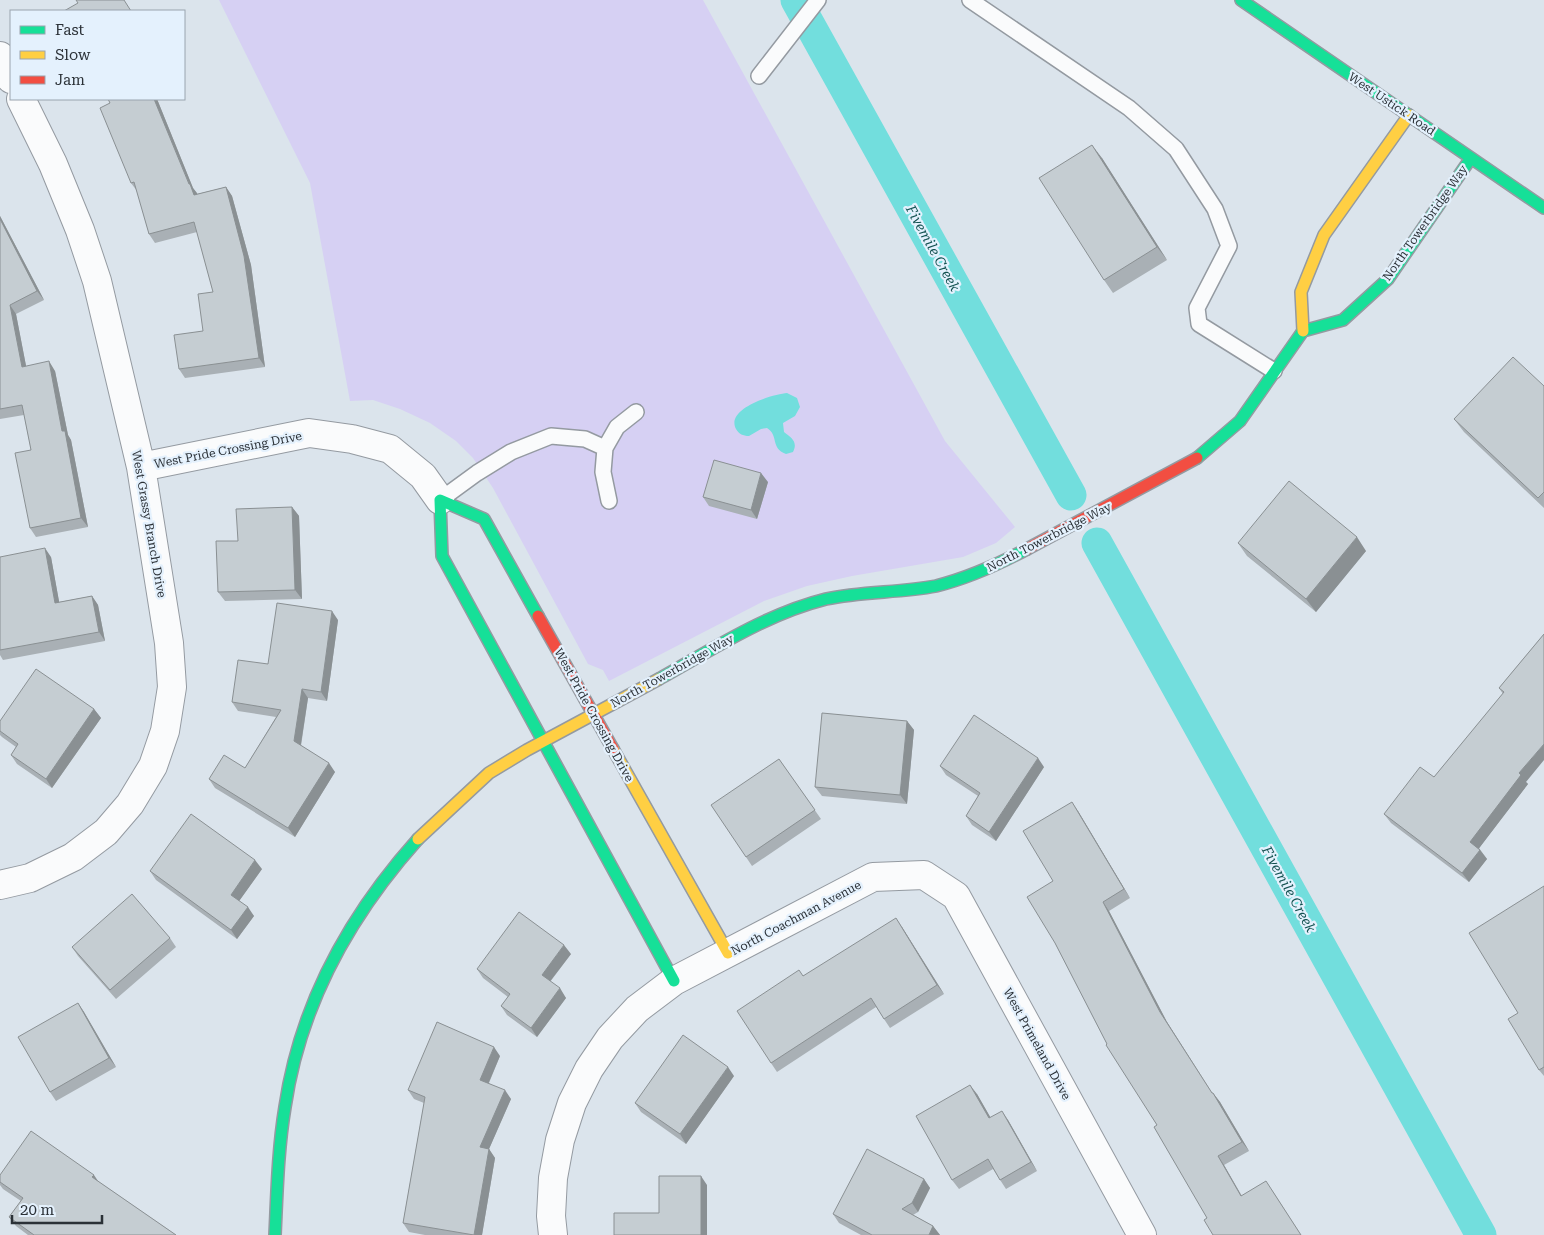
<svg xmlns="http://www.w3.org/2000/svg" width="1544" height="1235" viewBox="0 0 1544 1235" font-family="'Roboto Serif',serif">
<rect width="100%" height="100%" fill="#dbe4ec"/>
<path fill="#d6d0f3" d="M219,0H703L945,441L1015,527L996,543L963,557L852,576L807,586L764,601L609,681L603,670L588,664L493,488L473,458L456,441L430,423L400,409L373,400L350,401L310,183Z"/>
<path fill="#72dedd" d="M787,393L797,398L800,407L795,416L783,423L784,432C792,438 798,442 793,452L786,454C770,448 779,435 767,428L761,429L749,436C743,436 739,434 736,429C725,408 774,394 787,393Z"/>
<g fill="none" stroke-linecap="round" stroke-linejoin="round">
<path stroke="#72dedd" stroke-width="31" d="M796,0L1071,495
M1097,543L1481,1235"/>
<defs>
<path id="lane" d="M970,0L1129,108L1176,149L1215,209L1229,246L1197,308L1199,324L1274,371
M759,76L818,0
M440,500L477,473L511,452L551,436L585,439L605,448
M609,501L603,472L605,448L617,427L636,412"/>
<path id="street" d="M0,56L11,79
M141,467L309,433L352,439L390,449L423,476L440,500
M0,885L30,878L73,857L106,832L130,804L153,766L165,731L172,687L169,643L141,467L97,281L80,230L53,164L21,99
M553,1235L551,1216L553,1178L560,1140L572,1103L589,1069L610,1038L637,1009L674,981L873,877L924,875L956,896L1142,1235"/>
<path id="fast" d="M1241,0L1544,208
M1197,458L1240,421L1303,331L1343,320L1388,279L1471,158
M538,616L484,519L440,500L442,556L674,981
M659,679C713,649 766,614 826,599C862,591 900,593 936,586C968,578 997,565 1027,549
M275,1235C277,1192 278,1149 285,1107C300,1005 350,915 418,839"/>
<path id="slow" d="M1303,331L1301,292L1324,235L1409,115
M613,749L728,953
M418,839L489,773L527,750L659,679"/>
<path id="jam" d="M1027,549L1197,458
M538,616L613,749"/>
</defs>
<use href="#lane" stroke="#949aa1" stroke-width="18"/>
<use href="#street" stroke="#949aa1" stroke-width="30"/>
<use href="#fast" stroke="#949aa1" stroke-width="14"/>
<use href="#slow" stroke="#949aa1" stroke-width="14"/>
<use href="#jam" stroke="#949aa1" stroke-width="14"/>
<use href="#lane" stroke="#fafbfc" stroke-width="15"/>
<use href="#street" stroke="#fafbfc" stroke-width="28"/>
<use href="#fast" stroke="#16e098" stroke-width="11"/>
<use href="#slow" stroke="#ffcf43" stroke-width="11"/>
<use href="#jam" stroke="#f24e42" stroke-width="11"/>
</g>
<path fill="#a9b0b5" d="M108,99H157L193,188L197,194L226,187L232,196L251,265L265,367L185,378L179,369L203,331L213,292L197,232L155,243L149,234L137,191L131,183L110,103Z
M1102,158L1167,260L1113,293L1104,280Z
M0,216L44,300L16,314L26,366L55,371L68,435L71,440L88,527L36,537L30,528L31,450L24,415L0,419Z
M1544,386V508L1464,432L1454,419Z
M768,482L757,519L709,506L703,497Z
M292,507L299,516L302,599L225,601L218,592L238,541Z
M1238,543L1366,551L1316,612L1247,556Z
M0,557H51L59,602L92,596L98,605L105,641L3,660L0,655Z
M338,620L327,701L308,698L301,746L335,772L295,837L215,788L209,779L245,768L276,717L238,711L232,702L268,664Z
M1544,634L1526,782L1528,784L1479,848L1487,859L1469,882L1391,823L1384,814L1434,777L1503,694L1499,688Z
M94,709L101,718L52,788L17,764L11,755L16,747L2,737L0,735V721Z
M907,721L914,730L907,804L822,796L815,787Z
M779,759L821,819L752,866L746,857Z
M940,766L1044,767L996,841L972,825L966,816L978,796L946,775Z
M1078,811L1130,898L1109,911L1167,1022L1212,1093H1213L1220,1102L1249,1151L1224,1165L1242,1196L1272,1190L1301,1235H1213L1207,1218L1157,1125L1107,1044L1055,943L1053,881Z
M262,869L239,901L254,916L237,939L156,880L150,871Z
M1544,886V1076L1539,1070L1518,1013Z
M902,927L944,994L890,1028L876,1007L777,1072L771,1063L803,976Z
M170,938L176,947L116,999L78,956L72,947Z
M571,954L550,982L566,998L537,1037L507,1015L501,1006L508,997L483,978L477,969Z
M78,1003L84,1012L116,1067L56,1101L50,1092Z
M500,1056L489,1083L511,1099L489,1149L495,1158L482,1235H425L409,1232L403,1223L424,1103L414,1099L408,1090Z
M734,1076L686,1144L641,1112L635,1103Z
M977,1094L990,1117L1008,1120L1037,1171L1006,1189L993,1169L959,1189L952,1180Z
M0,1175L99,1182L176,1235H28L16,1226L9,1217L21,1201L3,1189L0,1185Z
M924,1179L930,1188L918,1212L913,1215L933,1226L940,1235H861L839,1223L833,1214Z"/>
<path fill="#8a9093" d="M154,99H157L193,188L197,193L200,204L194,195Z
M1092,145L1102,158L1167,260L1157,247Z
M226,187L232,196L251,265L265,367L259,358Z
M0,216L44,300L37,291L0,219Z
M10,305L16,314L28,376L22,367Z
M49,361L55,371L68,435L71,440L88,527L81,518L62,431Z
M761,473L768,482L757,519L751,510Z
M292,507L299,516L302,599L295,590Z
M1357,537L1366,551L1316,612L1306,599Z
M45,548L51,557L61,612L55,603Z
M92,596L98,605L105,641L99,632Z
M332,611L338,620L327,701L321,692Z
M302,689L308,698L300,750L294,741Z
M94,709L101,718L52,788L46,779Z
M907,721L914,730L907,804L900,795Z
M1544,744V760L1526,782L1528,784L1477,851L1470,842L1519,773Z
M1038,758L1044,767L996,841L989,832Z
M329,763L335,772L295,837L288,828Z
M1072,802L1078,811L1130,898L1124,889Z
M1480,850L1487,859L1469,882L1462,873Z
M255,860L262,869L237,904L231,895Z
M1103,902L1109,911L1167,1022L1218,1102L1160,1012Z
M248,907L254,916L237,939L231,930Z
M896,918L902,927L944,994L937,985Z
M564,945L571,954L548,984L542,975Z
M560,988L566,998L537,1037L531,1028Z
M78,1003L84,1012L116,1067L109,1058Z
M494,1047L500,1056L486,1089L480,1080Z
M728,1067L734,1076L686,1144L680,1134Z
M970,1085L977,1094L996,1127L989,1118Z
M505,1090L511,1099L489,1149L495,1158L482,1235H474L480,1147Z
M1213,1093L1220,1102L1249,1151L1242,1142Z
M1002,1111L1008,1120L1037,1171L1031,1162Z
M1218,1156L1224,1165L1247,1206L1241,1196Z
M94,1175L100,1184L92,1177Z
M701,1176L707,1185V1235H701Z
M924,1179L930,1188L918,1212L912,1203Z
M933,1226L940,1235H929Z"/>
<path fill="#c5cdd2" stroke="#8a9093" d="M76,0H124L131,11H64L78,3Z
M108,99H154L189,184H190L194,195L226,187L244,256L259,358L179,369L174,335L203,331L198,294L213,292L194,222L149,234L134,182L131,183L100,108L110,103Z
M1092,145L1157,247L1104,280L1039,178Z
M0,219L37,291L10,305L22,367L49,361L62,431H65L81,518L30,528L15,453L31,450L22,405L0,409Z
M1513,357L1544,386V492L1538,498L1454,419Z
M714,460L761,473L751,510L703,497Z
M1289,481L1357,537L1306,599L1238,543Z
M292,507L295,590L218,592L216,541H238L236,509Z
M45,548L55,603L92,596L99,632L0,650V557Z
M277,603L332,611L321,692L302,689L294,741L329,763L288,828L209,779L224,755L245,768L281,710L232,702L238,660L268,664Z
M1544,634V744L1519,773L1521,775L1470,842L1480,850L1462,873L1384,814L1420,767L1434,777L1504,692L1499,688Z
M36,669L94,709L46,779L11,755L18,744L0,731V721Z
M822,713L907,721L900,795L815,787Z
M974,715L1038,758L989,832L966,816L980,793L940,766Z
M779,759L815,810L746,857L711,805Z
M1072,802L1124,889L1103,902L1160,1012L1212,1093H1213L1242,1142L1218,1156L1241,1196L1266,1181L1301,1235H1213L1204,1220L1207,1218L1154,1127L1157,1125L1106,1045L1107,1044L1055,943L1027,897L1053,881L1023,831Z
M191,814L255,860L231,895L248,907L231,930L150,871Z
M1544,886V1067L1539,1070L1508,1019L1518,1013L1469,933Z
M132,894L170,938L110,990L72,947Z
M519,912L564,945L542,975L560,988L531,1028L501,1006L510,994L477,969Z
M896,918L937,985L884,1019L871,998L771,1063L737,1011L799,970L803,976Z
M78,1003L109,1058L50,1092L18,1037Z
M437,1022L494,1047L480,1080L505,1090L480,1147L489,1149L474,1235L403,1223L425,1097L408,1090Z
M683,1035L728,1067L680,1134L635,1103Z
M970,1085L989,1118L1002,1111L1031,1162L1000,1180L988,1159L952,1180L916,1116Z
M31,1131L94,1175L92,1177L176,1235H34L9,1217L23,1198L0,1182V1175Z
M867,1149L924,1179L912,1203L902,1209L933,1226L929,1235H872L833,1214Z
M659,1176H701V1235H614V1213H659Z"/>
<g text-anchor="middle" stroke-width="4.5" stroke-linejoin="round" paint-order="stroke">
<g font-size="12" fill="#2b3137" stroke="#e4f1fd">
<text transform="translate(1392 104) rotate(34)" y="4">West Ustick Road</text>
<text transform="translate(1425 223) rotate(-55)" y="4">North Towerbridge Way</text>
<text transform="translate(228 450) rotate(-11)" y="4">West Pride Crossing Drive</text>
<text transform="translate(149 524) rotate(80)" y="4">West Grassy Branch Drive</text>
<text transform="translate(1049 537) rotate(-27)" y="4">North Towerbridge Way</text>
<text transform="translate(672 671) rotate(-29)" y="4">North Towerbridge Way</text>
<text transform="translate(594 715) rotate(61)" y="4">West Pride Crossing Drive</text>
<text transform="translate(796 918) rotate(-28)" y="4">North Coachman Avenue</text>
<text transform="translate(1037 1044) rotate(61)" y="4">West Primeland Drive</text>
</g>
<g font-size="14" font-style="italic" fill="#135251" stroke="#e4f1fd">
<text transform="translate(933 248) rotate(61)" y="5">Fivemile Creek</text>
<text transform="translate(1289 889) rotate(61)" y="5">Fivemile Creek</text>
</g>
</g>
<rect x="10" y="10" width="175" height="90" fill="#e4f1fd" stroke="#9aa4ae"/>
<rect x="20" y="26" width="25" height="8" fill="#16e098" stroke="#9aa4ae"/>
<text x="55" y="35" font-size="15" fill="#2b3137">Fast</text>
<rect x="20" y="51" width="25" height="8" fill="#ffcf43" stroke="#9aa4ae"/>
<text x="55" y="60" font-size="15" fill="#2b3137">Slow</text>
<rect x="20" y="76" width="25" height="8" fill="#f24e42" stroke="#9aa4ae"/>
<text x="55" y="85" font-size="15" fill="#2b3137">Jam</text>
<path d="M12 1215v8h90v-8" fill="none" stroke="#2b3137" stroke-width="2.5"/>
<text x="20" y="1215" font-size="15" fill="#2b3137" stroke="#e4f1fd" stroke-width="4" paint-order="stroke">20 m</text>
</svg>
